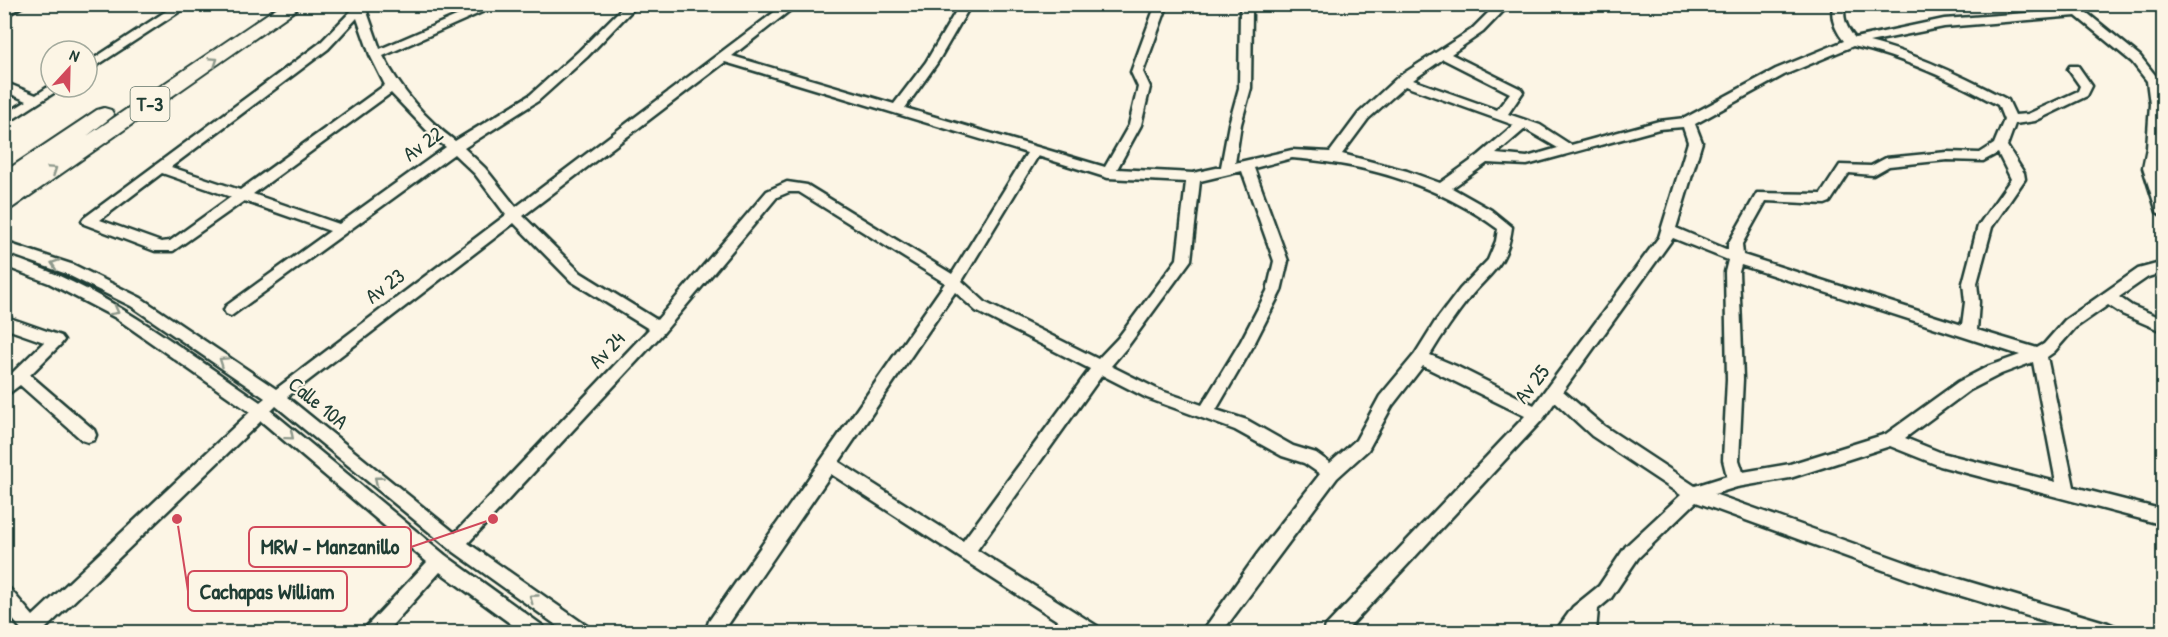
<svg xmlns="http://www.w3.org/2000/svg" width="2168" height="637" viewBox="0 0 2168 637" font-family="'Patrick Hand',sans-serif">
<rect width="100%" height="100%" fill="#fcf5e5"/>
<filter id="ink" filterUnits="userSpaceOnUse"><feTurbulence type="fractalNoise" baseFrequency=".0167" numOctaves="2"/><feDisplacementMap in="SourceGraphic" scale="12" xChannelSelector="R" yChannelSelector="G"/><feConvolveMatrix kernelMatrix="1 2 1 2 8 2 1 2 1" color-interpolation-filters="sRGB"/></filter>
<g filter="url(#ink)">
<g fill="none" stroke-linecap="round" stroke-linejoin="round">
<defs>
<path id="minor" d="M12,4H26L4,17V9Z
M177,4H191L87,72V63Z
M358,4H369L366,9L380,49L484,4H500L383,56C400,89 425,119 455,141L530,95L579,51L626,4H638L587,57L538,101L464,148L485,168L516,207L785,4H798L732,56L894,104L926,62L959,6H967L969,8L937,63L905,108L1105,167L1129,125L1138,87L1131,72L1156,4H1168L1143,72L1150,87L1141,125L1117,169L1193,173L1221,167L1229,124L1239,88L1240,11L1245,4H1256L1252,11L1251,88L1241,124L1235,163L1292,150L1330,152L1359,113L1398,77L1471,30L1497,4H1510L1483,32L1451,54L1521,89L1523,92L1508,114L1540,125L1571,145L1659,121L1685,118L1776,69L1844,41C1836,31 1829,17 1834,4H1846C1841,16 1847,29 1855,38L1944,19L2068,10L2066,4H2076L2140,56L2159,80L2162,104L2161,148L2157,168L2164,189V217L2157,212L2143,168L2147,148L2150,104L2147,81L2132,62L2076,16L1944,27L1869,42C1915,53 1966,78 2008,100L2015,115L2028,114L2078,91L2080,86L2068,69L2070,66H2078L2092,86L2087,96L2035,121L2015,124L2007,146L2024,173L2025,179L1992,227L1977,283L1979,302L1977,330L2037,348L2044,344L2065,320L2138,269L2164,262V272L2148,277L2119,297L2132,306L2164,319V332L2122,314L2108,305L2075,328L2054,352L2047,357L2074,487L2164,510V525L1940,466L1890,446L1790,478L1737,487L1714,494L1919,567L2108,623L2115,626L2117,632H2081L1919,583L1696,502L1638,558L1611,598L1598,609L1596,632H1578V628L1575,632H1555L1573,607L1599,586L1626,546L1681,495L1592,436L1555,402L1543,419L1345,632H1324L1326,626L1525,416L1423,366L1392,406L1368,450L1337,478L1222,632H1202L1258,553L1320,474L1304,463L1282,456L1235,430L1147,398L1102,375L977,550L1097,626L1099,632H1075L831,474L723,632H709L707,627L709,621L945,283L799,192H789L777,197L664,332L468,543L587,626L589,632H566L450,549L276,406L271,411L445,555L543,626L545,632H522L440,572L386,632H365L367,626L427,562L261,421L44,630L45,632H20L21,629L4,609V587L10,589L33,616L250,412L116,318L49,283L4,266V255C100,284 179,347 260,402L265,398L131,306L64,273L4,252V242L74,265L141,298L276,389L506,215L475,174L454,154L231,316L226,314L224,310L226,306L330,231L244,201L173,251H155L84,224L82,221L84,218L320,43ZM357,18L370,55L385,85L240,190L171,167L328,49ZM1853,46C1903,57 1953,81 1998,105L2004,120L1994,144L1980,153L1947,152L1886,158L1871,166L1840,165L1821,194L1757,193L1728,244V250L1676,228L1702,142L1695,124L1784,75ZM1443,59L1510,93L1497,110L1413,80ZM725,62L1027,153L952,274L807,185L787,182L767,191L657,320L581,273L523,216ZM1405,86L1514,125L1479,155L1440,183L1407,171L1342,154L1368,119ZM391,93L435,139L446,147L339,224L253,194ZM1683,127L1688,142L1659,237L1534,405L1456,366L1430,355C1442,335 1455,316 1470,297C1492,271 1507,265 1512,227L1491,210L1452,188L1487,163L1527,165L1659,129ZM1525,129L1558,148L1527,157L1496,154ZM1998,153L2011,179L1978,226L1963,283L1965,302L1962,325L1743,255L1742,244L1766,201L1825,204L1830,202L1849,173L1873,175L1889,166L1947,160L1983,161ZM1038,156L1108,178L1186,182L1177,259L1118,338L1098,359L986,303L962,281ZM1292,158C1366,164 1437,184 1498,229L1496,241L1488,260L1460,289L1435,322L1415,354L1380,396L1356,440L1330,463L1316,453L1293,446L1247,420L1216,410L1252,348L1281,291L1288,261L1254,168ZM1242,171L1274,261L1267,291L1241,341L1202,405L1159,390L1111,366L1128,346L1191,260L1200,181ZM162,173L231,197L170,241L161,242L100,220ZM514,223L571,281L649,329L455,533L287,397ZM1673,238L1728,260L1725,272L1727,379L1723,460L1727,476L1695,486L1604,426L1563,391ZM1741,265L2020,355L1989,366L1958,382L1886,434L1790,464L1743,472L1739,460L1743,379L1739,272ZM955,292L976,311L1090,369L963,541L839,462ZM2033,362L2056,482L1942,453L1905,438L1970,390L2001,374Z
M4,82L36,95L51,85L63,87L4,125V115L27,101L4,91Z
M4,316L61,336L64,340L61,344L30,375L94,430L96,435L94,440L88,442L82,440L20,385L4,397V381L44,342L4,328Z"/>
<path id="trunk" d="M282,4H304L12,208L4,210V192L9,189L4,190V172L97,110L104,108L111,110L114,115L87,136Z"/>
</defs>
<use href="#minor" stroke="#1f3d34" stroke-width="5"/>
<use href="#trunk" stroke="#1f3d34" stroke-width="4"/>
<use href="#minor" fill="#fcf5e5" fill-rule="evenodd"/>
<use href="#trunk" fill="#fcf5e5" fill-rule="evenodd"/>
</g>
<defs><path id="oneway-chevron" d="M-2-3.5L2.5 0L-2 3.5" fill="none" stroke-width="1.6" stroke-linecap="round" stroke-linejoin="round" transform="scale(1.5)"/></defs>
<g stroke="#8e998c">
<use href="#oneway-chevron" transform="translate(214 61) rotate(-34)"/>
<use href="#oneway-chevron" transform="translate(53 170) rotate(-34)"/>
<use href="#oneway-chevron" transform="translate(55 264) rotate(-161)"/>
<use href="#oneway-chevron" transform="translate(115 311) rotate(29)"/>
<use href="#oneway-chevron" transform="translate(223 361) rotate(-146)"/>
<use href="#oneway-chevron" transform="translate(290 436) rotate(40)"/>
<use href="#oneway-chevron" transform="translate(378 480) rotate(-141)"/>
<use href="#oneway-chevron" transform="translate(533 598) rotate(-144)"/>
</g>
</g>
<g text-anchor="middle" stroke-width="4.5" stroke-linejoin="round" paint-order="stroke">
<rect fill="#fcf5e5" stroke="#617469" stroke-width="1.5" x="130.5" y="87" width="39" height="34" rx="4.5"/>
<g font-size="20" font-weight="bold" fill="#1f3d34">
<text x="150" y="111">T-3</text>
</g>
<g font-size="21" fill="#1f3d34" stroke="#fcf5e5">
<text transform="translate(423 144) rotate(-36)" y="7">Av 22</text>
<text transform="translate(385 286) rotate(-37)" y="7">Av 23</text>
<text transform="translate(607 350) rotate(-47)" y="7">Av 24</text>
<text transform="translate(1532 384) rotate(-52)" y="7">Av 25</text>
<text transform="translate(318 403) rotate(39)" y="7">Calle 10A</text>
</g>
</g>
<path fill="none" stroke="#d1495b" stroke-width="2" d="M493 519L411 547M177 519L188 591"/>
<g fill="#d1495b" stroke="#fcf5e5" stroke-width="2">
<circle cx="493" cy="519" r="6"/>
<circle cx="177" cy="519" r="6"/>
</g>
<g fill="#fcf5e5" stroke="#d1495b" stroke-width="2">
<rect x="249" y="527" width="162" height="40" rx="6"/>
<rect x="188" y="571" width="159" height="40" rx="6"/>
</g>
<g font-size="22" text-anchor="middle" font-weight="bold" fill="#1f3d34">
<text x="330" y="554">MRW - Manzanillo</text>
<text x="267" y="599">Cachapas William</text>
</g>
<rect width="2168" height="637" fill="none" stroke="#fcf5e5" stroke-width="24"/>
<rect x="12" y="12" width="2144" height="613" fill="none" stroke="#1f3d34" stroke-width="2" filter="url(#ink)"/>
<g transform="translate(69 69) rotate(22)"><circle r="28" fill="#fcf5e5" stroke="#a4ab9e" stroke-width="1.5"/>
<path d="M0-4.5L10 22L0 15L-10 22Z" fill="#d1495b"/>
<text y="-9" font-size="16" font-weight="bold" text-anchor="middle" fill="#1f3d34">N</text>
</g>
</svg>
